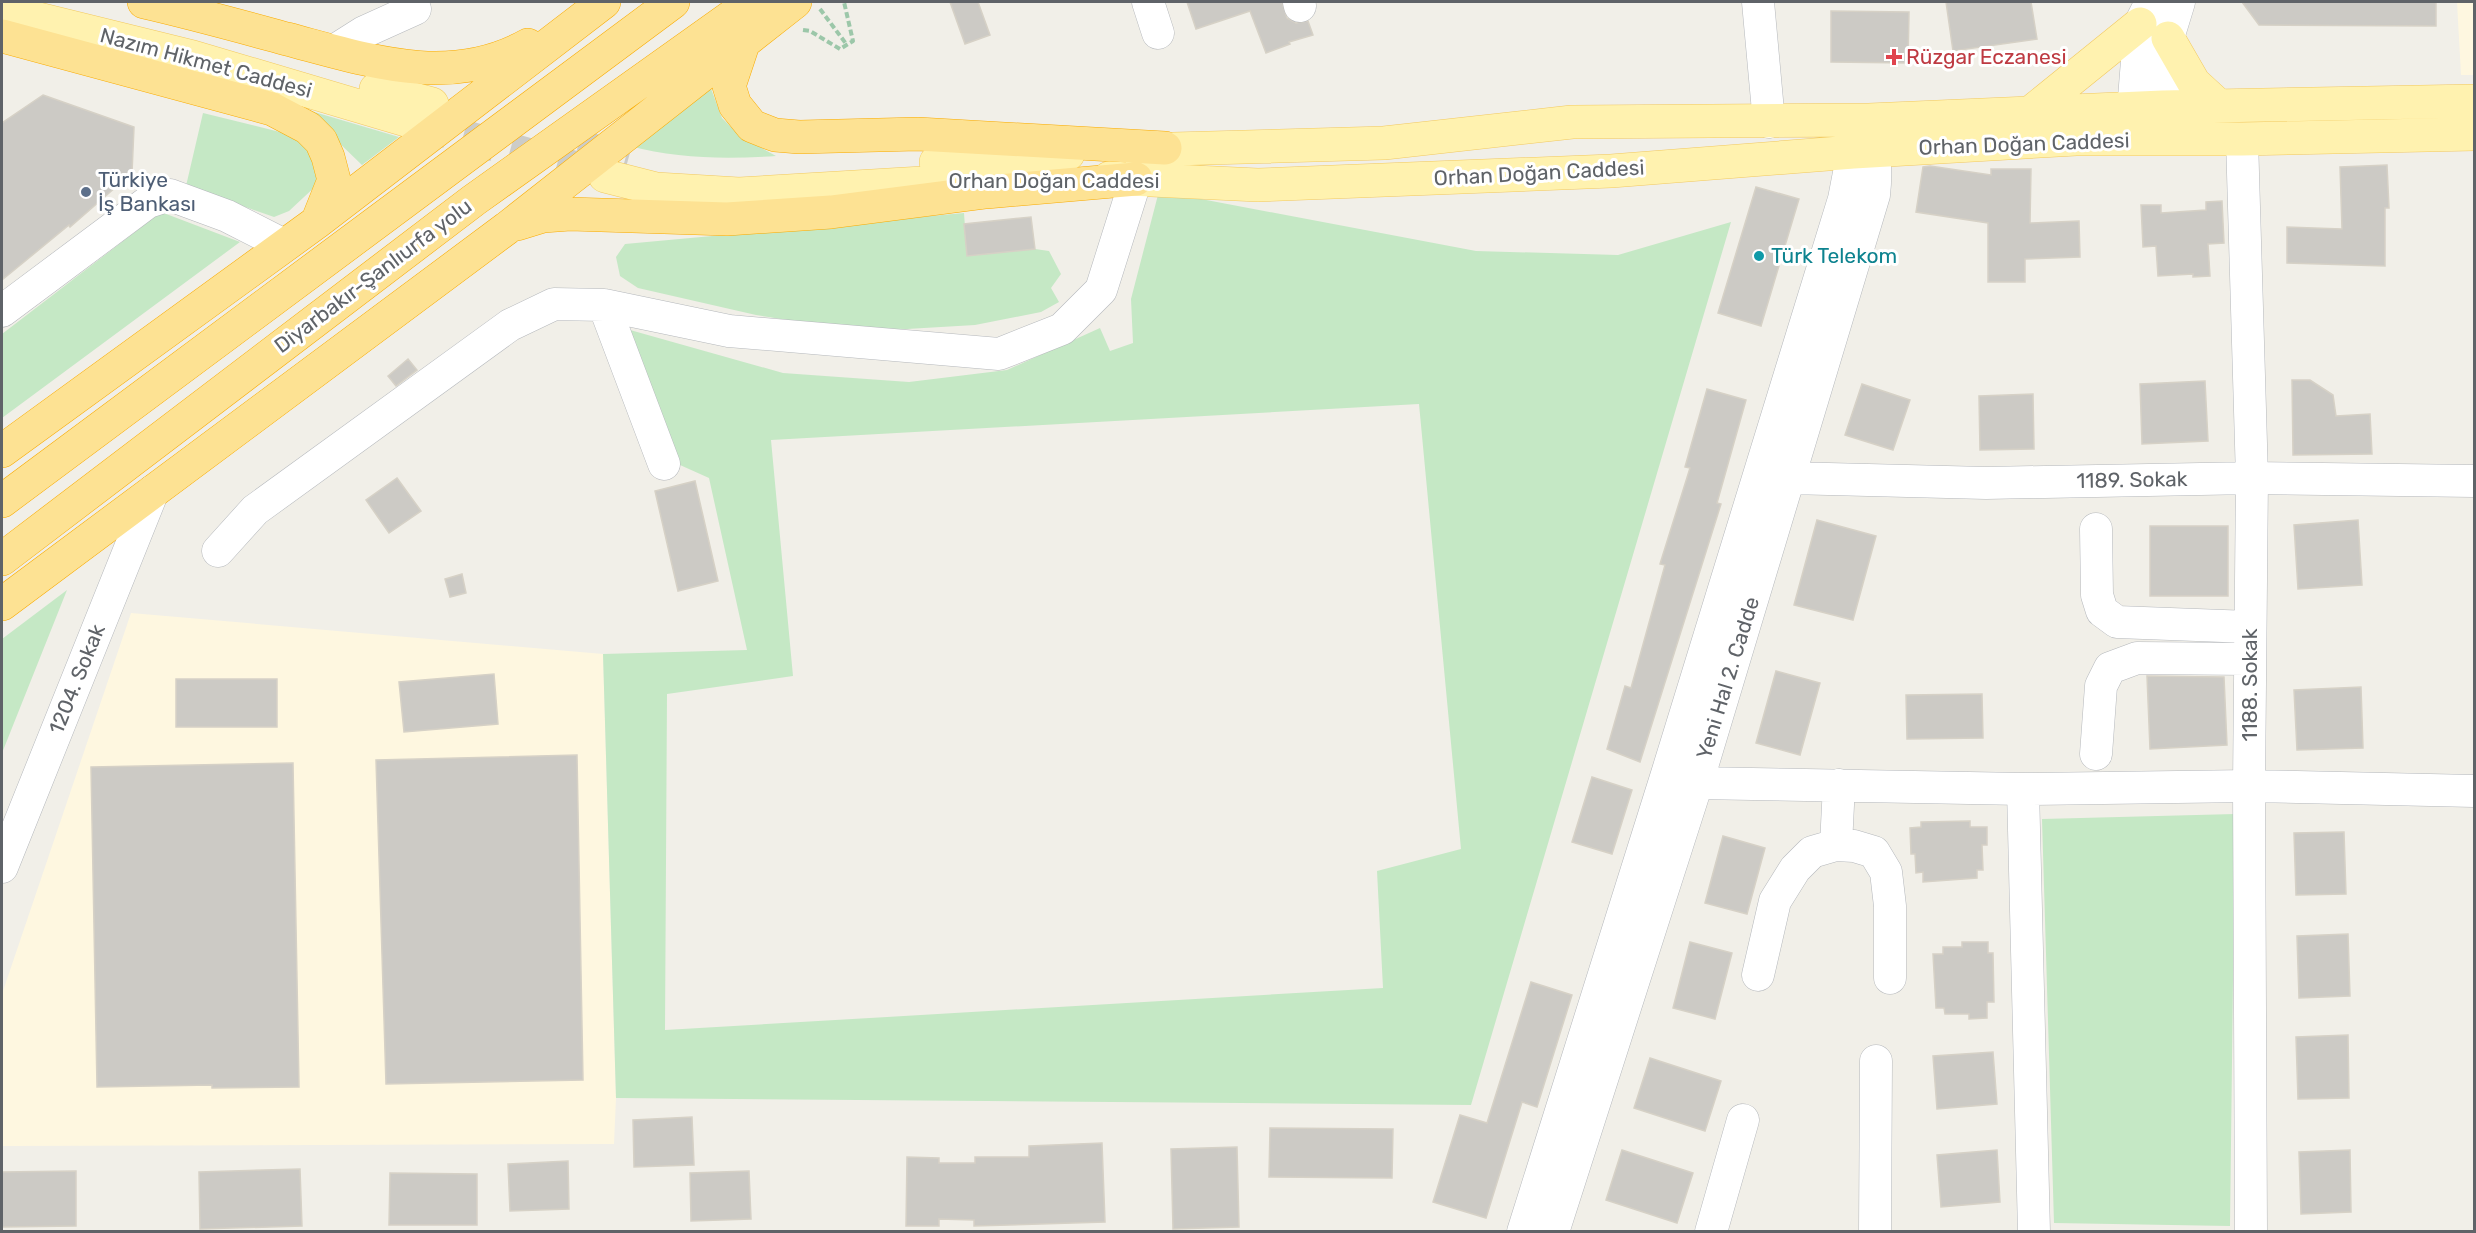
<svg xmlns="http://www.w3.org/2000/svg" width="2476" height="1233" viewBox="0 0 2476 1233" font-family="Rubik,sans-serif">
<rect width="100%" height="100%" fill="#f1efe8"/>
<path fill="#fef7e0" d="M2457,2H2474V75H2461Z
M131,613L603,654L616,1098L614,1144L2,1146V994Z"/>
<path fill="#c5e8c5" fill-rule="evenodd" d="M710,86L722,118L740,136L776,156C727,159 677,159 630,146Z
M304,109L399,137L362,165Z
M203,113L288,134L307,141L318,184L289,211L274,217L186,186Z
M1159,191L1476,251L1618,255L1731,222L1471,1105L616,1098L603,654L747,650L709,478L680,465L623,328L783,373L909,382L1007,370L1100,328L1110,351L1133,343L1131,299ZM1419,404L1461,849L1377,871L1383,988L665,1030L667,694L793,676L771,440Z
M161,212L240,242L2,418V334Z
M964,213L967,256L1035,249L1049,251L1061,274L1051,288L1059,302L1041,312L975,325L907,329L838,328L756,315L638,288L620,276L616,257L625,244Z
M67,590L2,753V639Z
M2235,814L2230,1226L2054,1223L2042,819Z"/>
<path fill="#cccac5" stroke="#d6d1c6" stroke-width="1.5" d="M950,2H978L990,35L965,44Z
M1187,2H1282L1287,18L1296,23L1308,21L1313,35L1289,42L1290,44L1266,53L1250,11L1196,29Z
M1946,2H2031L2037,39L1953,51Z
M2242,2H2436V26L2259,25Z
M1831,11L1909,12L1908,63L1831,62Z
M43,95L134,127L132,173L70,227L69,225L2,280V123Z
M2387,165L2389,208H2385V266L2287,263V227L2342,229L2340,167Z
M1930,166L1991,175V169H2031L2030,223L2079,221L2080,257L2025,259V282H1988V223L1916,212L1923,167Z
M1756,187L1799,199L1761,326L1718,313Z
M2222,201L2224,243L2208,244L2210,276L2193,277V274L2158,276L2156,246L2143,247L2141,205H2161V213L2206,210V202Z
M1031,217L1035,249L967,256L964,224Z
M408,359L417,370L396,386L388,376Z
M2292,380H2310L2333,395L2336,416L2370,414L2372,454L2293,455Z
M2205,381L2208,441L2142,444L2140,384Z
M1862,384L1910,400L1893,450L1845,435Z
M1707,389L1746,400L1717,503L1721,504L1640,762L1607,749L1625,686L1631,688L1665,565L1660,564L1690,468L1685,467Z
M2033,394L2034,449L1980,450L1979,396Z
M397,478L421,511L389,533L366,500Z
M695,481L718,581L678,591L655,491Z
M1817,520L1876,536L1853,620L1794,605Z
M2358,520L2362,585L2298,589L2294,525Z
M2150,526H2228V596H2150Z
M462,574L466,593L450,597L445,579Z
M1776,671L1820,683L1800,755L1756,743Z
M494,674L498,724L404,732L399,682Z
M2147,676L2224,677L2227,745L2150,749Z
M176,679H277V727H176Z
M2361,687L2363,748L2297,750L2294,690Z
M1982,694L1983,738L1907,739L1906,695Z
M577,755L583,1080L386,1084L376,760Z
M293,763L299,1087L212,1088V1085L97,1087L91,767Z
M1592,777L1632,790L1612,854L1572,842Z
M1970,821V827H1987V845H1982L1983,870H1977V878L1923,882V872L1916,873L1915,854H1911L1910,828L1921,827V822Z
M2344,832L2346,894L2296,895L2294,833Z
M1723,836L1765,848L1747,914L1705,903Z
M2348,934L2350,996L2299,998L2297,936Z
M1690,942L1732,953L1715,1019L1673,1008Z
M1962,942H1988V953H1993L1994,1002H1987V1018L1969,1019V1014H1945L1944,1008H1936L1933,954H1943V947H1962Z
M1531,982L1572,995L1537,1107L1522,1102L1486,1218L1433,1202L1460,1115L1487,1123Z
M2348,1035L2349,1098L2298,1099L2296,1037Z
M1993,1052L1997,1104L1937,1109L1933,1056Z
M1650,1058L1721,1081L1705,1131L1634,1108Z
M692,1117L694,1165L634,1167L633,1120Z
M1270,1128L1393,1129L1392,1178L1269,1177Z
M1102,1143L1105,1222L974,1226V1220L939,1219V1226H906L907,1157L939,1158V1163H975V1157H1029V1146Z
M1237,1147L1239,1227L1173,1229L1171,1149Z
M1622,1150L1693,1173L1677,1223L1606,1200Z
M1997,1150L2000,1202L1941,1207L1937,1155Z
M2350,1150L2351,1212L2301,1214L2299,1152Z
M568,1161L569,1209L510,1211L508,1164Z
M300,1169L302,1226L200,1229L199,1172Z
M76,1171V1226L2,1227V1172Z
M749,1171L751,1219L691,1221L690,1173Z
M390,1173L477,1174V1225H389Z"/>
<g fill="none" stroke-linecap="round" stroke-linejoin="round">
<path stroke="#ccccc8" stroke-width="33" stroke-dasharray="33 16" stroke-linecap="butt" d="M416,123L605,176
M578,146L628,160"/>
<defs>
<path id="minor" d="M1148,2L1158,33
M1299,2L1300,6
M1758,2L1769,122
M334,51L364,32L415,9
M2161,134L2168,38L2179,2
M2131,135L2140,24L2151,2
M2242,139L2252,478L2249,786L2251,1232
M604,305L664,464
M2,311L148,202L170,195L227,216L284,245
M1789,478L1986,483L2252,478L2474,481
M2096,529L2097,595L2102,611L2117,622L2250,627
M218,551L255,510L510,325L554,304L604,305L729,331L999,354L1062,329L1101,290L1136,179
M2096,754L2101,686L2110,668L2137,658L2250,659
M1697,783L2023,789L2249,786L2474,791
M2023,789L2034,1232
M1836,845L1839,785
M2,867L153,491
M1758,975L1775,901L1795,869L1812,852L1836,845L1854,846L1874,852L1886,872L1890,906V978
M1523,1232L1667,774L1844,199L1853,152L1850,127
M1553,1232L1697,783L1874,195C1877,170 1875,149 1870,124
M1711,1232L1743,1120
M1875,1232L1876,1061"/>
<path id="major" d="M2,10L193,57L409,121
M2168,38L2194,83L2219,106
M376,89L432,104
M2030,113L2140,24
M1137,150L1384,143L1572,122L1869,120L2163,107L2474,101
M936,162L1068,154
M605,176L656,189L739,194L973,180
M1109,178L1258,185L1611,171L1853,152L2076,139H2242L2474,134"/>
<path id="highway" d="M144,2C192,13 239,26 287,39C367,60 449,89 528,45
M2,36L272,109L308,128L321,141L328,157L334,180L318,220
M744,41L729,86L735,105L752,126L775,135L799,137L918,134L1165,148
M517,224L543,216L570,214L727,219L831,212L986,192L1136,179
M2,451L317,222L604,2
M2,501L673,2
M2,559L474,200L752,2
M2,604L507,228L795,2"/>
</defs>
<use href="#minor" stroke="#b5b8bc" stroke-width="33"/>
<use href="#major" stroke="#f2c960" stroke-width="34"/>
<use href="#highway" stroke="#f9ab00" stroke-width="34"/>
<path stroke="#9cc7a9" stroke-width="4" stroke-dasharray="6 3" stroke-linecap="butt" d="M820,9L847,45
M803,30L810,31L840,49L853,41L844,2"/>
<use href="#minor" stroke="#fff" stroke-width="32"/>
<use href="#major" stroke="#fff2af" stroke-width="33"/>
<use href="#highway" stroke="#fde293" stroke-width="33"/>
</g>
<path fill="#e0444e" stroke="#fff" stroke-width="2" d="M1891 48h6v6h6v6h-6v6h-6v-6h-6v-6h6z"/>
<circle fill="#5c6f8a" stroke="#fff" stroke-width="2" cx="86" cy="192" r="6"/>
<circle fill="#0f9aa8" stroke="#fff" stroke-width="2" cx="1759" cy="256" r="6"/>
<g text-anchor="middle" stroke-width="6" stroke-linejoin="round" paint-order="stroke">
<g font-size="21" fill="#be3a42" stroke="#fff" text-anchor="start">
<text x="1906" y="64">Rüzgar Eczanesi</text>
</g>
<g font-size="21" fill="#5f6368" stroke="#fff">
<text transform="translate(206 63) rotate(15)" y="7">Nazım Hikmet Caddesi</text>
<text transform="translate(2024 144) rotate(-2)" y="7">Orhan Doğan Caddesi</text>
<text transform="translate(1539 173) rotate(-3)" y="7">Orhan Doğan Caddesi</text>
<text x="1054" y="188">Orhan Doğan Caddesi</text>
<text transform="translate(373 276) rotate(-37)" y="7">Diyarbakır-Şanlıurfa yolu</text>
<text transform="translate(2132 480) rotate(-1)" y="7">1189. Sokak</text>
<text transform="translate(1728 678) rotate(-73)" y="7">Yeni Hal 2. Cadde</text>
<text transform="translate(77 679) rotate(-68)" y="7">1204. Sokak</text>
<text transform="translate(2250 685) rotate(-90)" y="7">1188. Sokak</text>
</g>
<g font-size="21" fill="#4e5e75" stroke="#fff" text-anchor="start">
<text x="98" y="187">Türkiye<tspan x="98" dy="24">İş Bankası</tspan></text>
</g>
<g font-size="21" fill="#0d838f" stroke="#fff" text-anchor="start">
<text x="1771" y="263">Türk Telekom</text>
</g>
</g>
<rect width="2476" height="1233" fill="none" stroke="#5f6368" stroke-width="6"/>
</svg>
